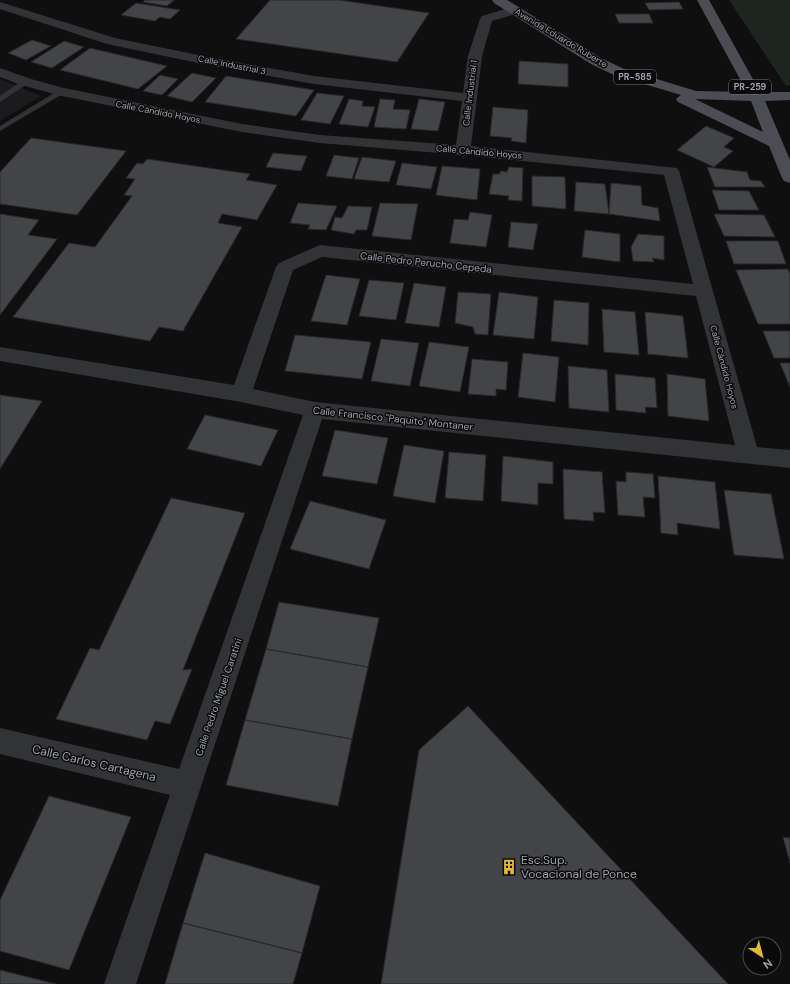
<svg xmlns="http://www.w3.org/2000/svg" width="790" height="984" viewBox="0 0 790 984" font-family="'DM Sans',sans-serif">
<rect width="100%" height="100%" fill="#0f0f10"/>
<path fill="#1b1b1d" d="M0,79L41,96L0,121Z"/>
<path fill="#1e241f" d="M729,0H790V85L786,86Z"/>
<path fill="#434448" stroke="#29292c" d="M145,0H174L167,6L143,2Z
M270,0H339L429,13L397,62L236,39Z
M679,2L683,9L649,10L645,3Z
M136,3L180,10L170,19L160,17L155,21L121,15Z
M615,14H649L653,23H619Z
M32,40L51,46L26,60L8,53Z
M64,41L84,47L52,68L31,62Z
M90,48L167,66L138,89L60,70Z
M519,61L568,64V87L518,84Z
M192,73L216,78L192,102L167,96Z
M160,75L178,79L162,95L143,91Z
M226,76L314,90L296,116L205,102Z
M317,93L344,96L330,124L301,120Z
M349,99L363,101L362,106L375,107L368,127L339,124Z
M380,99L395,100L393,109L410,110L406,129L374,127Z
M419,99L445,102L438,131L411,129Z
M493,107L528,110L526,143L511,141L512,138L490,136Z
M706,126L734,138L724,147L733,151L714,167L677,150Z
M31,138L126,151L77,215L0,204V172Z
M273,153L307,156L301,171L266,167Z
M334,155L359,158L352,179L326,176Z
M362,157L396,161L389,182L354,179Z
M147,159L250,174L246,180L277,185L257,220L222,214L218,223L242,227L183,331L159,327L150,341L13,317L69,243L95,247L132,196L124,195L135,179L126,178L137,163L143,164Z
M402,163L437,167L431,189L396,185Z
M442,166L480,169L477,200L436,195Z
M509,167L523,168L522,201L508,200L509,196L489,194L493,174H500V171L507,172Z
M707,167L747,172L750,180L761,181L765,187H715Z
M532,176L565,177L566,209L532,206Z
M576,182L605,184L609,214L574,211Z
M611,183L641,186L642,205L658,208L660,221L609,214Z
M712,190L749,191L759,210H719Z
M298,203L337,206L326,230L308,229L310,225L290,223Z
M380,203L418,204L411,240L372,236Z
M348,206L372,207L367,230H356L354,234L331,230L335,217L342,218Z
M470,212L492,215L486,247L450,243L454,219L468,220Z
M0,214L39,220L28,235L57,239L0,315Z
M714,214L764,215L775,237L724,236Z
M511,222L538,224L533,250L508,247Z
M585,230L620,234V262L582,257Z
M638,234L664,236V260L652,258L654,262L633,261L631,247Z
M726,241H778L786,264H734Z
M788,269L790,274V324H758L736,270Z
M326,275L360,279L347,325L311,321Z
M369,280L404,283L396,320L359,316Z
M414,283L446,287L439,327L405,323Z
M458,292L491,294L488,335L475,334L473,327L455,323Z
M499,292L538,297L534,339L493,335Z
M554,300L589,303L588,345L551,341Z
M602,309L635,312L639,355L604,352Z
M645,312L683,316L688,358L648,354Z
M763,331H790V358H774Z
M295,335L371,342L362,379L285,371Z
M381,339L419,343L410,386L371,381Z
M429,342L469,347L460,392L419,386Z
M523,353L559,357L555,402L518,397Z
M472,359L508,362L506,390L496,389V396L468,394Z
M780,363H790V387Z
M568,366L607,370L609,412L569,408Z
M615,374L655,378L657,408L645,407L646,413L616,410Z
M667,374L705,379L709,421L668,416Z
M0,395L42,401L0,469Z
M205,415L278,430L261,466L187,449Z
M335,430L388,438L377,484L322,476Z
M404,445L444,451L435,503L393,496Z
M449,452L486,455L483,501L445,498Z
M503,456L553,462V484L538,483V505L501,501Z
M563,469L602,472L605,513L593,512L594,521L564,519Z
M626,472L653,474L655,498L643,497L645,517L618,515L616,481L626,482Z
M658,476L715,482L720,529L677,523L678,535L661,533Z
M724,490L771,494L784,559L734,555Z
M171,498L245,513L183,670L192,669L170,724L155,721L147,740L56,719L90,648L99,650Z
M310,501L386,520L369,569L290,549Z
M279,602L379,618L368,667L266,649Z
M266,649L368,667L352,739L245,720Z
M468,706L728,984H381L419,750Z
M245,720L352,739L338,806L226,785Z
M49,796L131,817L69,970L0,951V900Z
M783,837L790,838V863Z
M205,853L320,886L302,953L183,923Z
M183,923L302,953L293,984H165Z
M0,970L56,984H0Z"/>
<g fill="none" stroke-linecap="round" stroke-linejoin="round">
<path fill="#323337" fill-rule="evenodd" d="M23,80H29L30,82L0,102V96Z
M59,90H62L66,92L0,131V126Z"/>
<path fill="#323337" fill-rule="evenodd" d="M0,2L115,38L208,57L314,76L463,93L468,56L480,19L482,16L515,6L519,7L521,10L519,13L492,21L482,56L471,146L677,168L679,171L757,447L790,450V468L322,419L136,984H104L170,795L0,754V728L179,769L303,415L241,402L0,361V347L234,385L276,267L279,263L320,245L693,284L664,175L463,155L320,143L242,132L62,96L21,85L0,77V68L31,79L64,88L242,124L320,135L456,145L462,101L314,84L208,65L107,44L0,9ZM322,257L696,296L735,445L315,402L253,389L293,270Z"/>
<path fill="#4c4d54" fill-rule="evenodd" d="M492,0H507L601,58L624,69L696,91L747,92L697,0H709L760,92H790V100L765,101L790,160V183L784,181L782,178L769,146L678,102L676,99L681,95L614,75L591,64L494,3ZM695,99L751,101L763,132Z"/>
</g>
<defs>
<symbol id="building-bare" viewBox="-9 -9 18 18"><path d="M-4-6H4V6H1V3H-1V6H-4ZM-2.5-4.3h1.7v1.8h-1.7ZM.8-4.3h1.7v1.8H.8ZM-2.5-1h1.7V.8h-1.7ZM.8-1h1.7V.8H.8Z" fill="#e4b933" stroke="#0a0a0b" stroke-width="2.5" paint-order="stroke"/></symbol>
</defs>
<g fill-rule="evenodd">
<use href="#building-bare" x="498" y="856" width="22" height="22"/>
</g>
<g text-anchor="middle" stroke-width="3" stroke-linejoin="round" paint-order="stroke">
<g font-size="9" fill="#a1a4b0" stroke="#0a0a0b">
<text transform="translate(561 38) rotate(31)" y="3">Avenida Eduardo Ruberte</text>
<text transform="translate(232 65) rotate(11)" y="3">Calle Industrial 3</text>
<text transform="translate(470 93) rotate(-83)" y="3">Calle Industrial 1</text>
<text transform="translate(158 112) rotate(11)" y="3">Calle Cándido Hoyos</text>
<text transform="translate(479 152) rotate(5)" y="3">Calle Cándido Hoyos</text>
<text transform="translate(724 367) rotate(75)" y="3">Calle Cándido Hoyos</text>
</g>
<g fill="#0a0a0b" stroke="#74767e" stroke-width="1">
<rect x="614" y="70" width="42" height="14" rx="3"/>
<rect x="729" y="80" width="42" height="14" rx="3"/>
</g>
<g font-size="9" font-weight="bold" fill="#a1a4b0">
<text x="635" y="80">PR-585</text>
<text x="750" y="90">PR-259</text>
</g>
<g font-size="10" fill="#a1a4b0" stroke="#0a0a0b">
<text transform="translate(426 262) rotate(6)" y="4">Calle Pedro Perucho Cepeda</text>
<text transform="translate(393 418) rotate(6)" y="4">Calle Francisco "Paquito" Montaner</text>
<text transform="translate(218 697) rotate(-71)" y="4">Calle Pedro Miguel Caratini</text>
</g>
<g font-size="12" fill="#a1a4b0" stroke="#0a0a0b">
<text transform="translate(94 763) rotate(13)" y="4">Calle Carlos Cartagena</text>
</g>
<g font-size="12" fill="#a1a4b0" stroke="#0a0a0b" text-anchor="start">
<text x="521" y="864">Esc.Sup.<tspan x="521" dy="14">Vocacional de Ponce</tspan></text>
</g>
</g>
<g transform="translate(762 956) rotate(144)"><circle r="19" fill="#0a0a0b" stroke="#46484d"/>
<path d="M0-3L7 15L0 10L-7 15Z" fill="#e4b933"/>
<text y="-6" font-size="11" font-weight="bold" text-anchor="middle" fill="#a1a4b0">N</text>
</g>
</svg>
